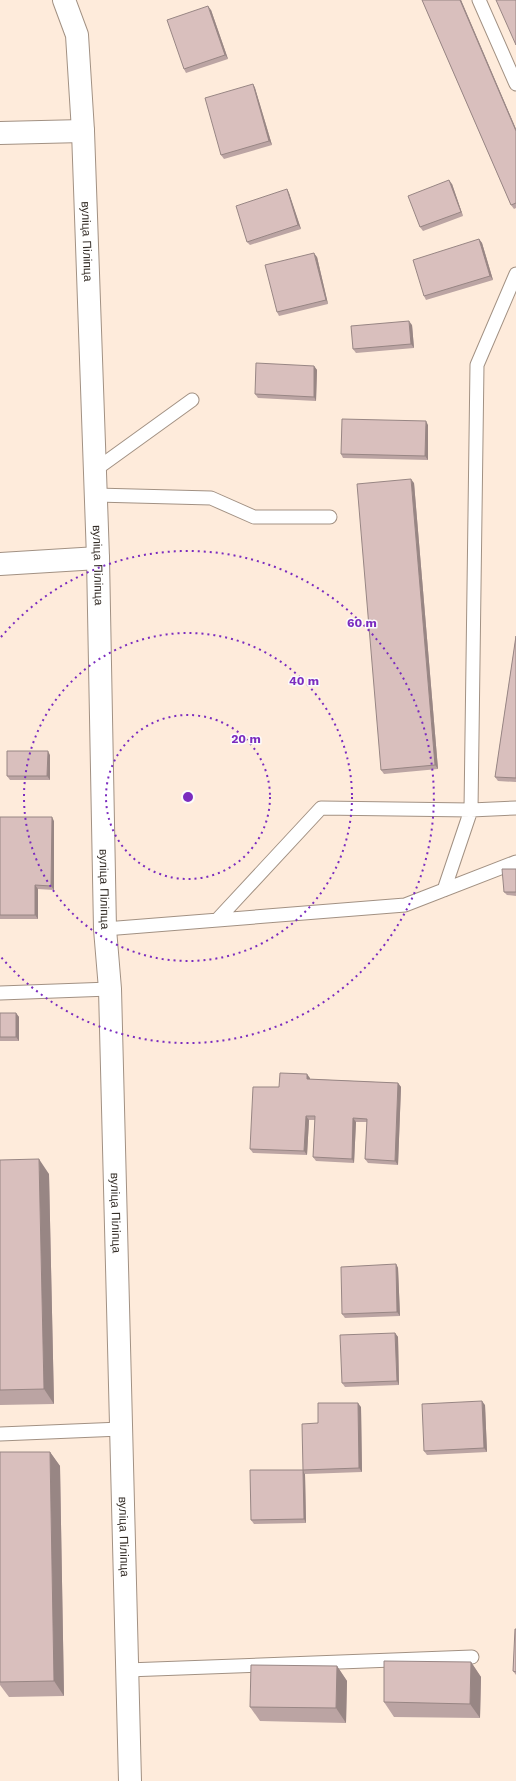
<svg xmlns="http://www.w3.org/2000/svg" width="516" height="1781" viewBox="0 0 516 1781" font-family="'Work Sans',sans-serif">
<rect width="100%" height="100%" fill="#feebdb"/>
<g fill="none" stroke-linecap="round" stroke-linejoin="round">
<defs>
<path id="lane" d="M479,0L516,84
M95,470L192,400
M96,495L211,498L254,517H330
M444,890L471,810L477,365L516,274
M217,920L321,808L471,810L516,808
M105,929L405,905L516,862
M0,993L110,989
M0,1434L121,1429
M127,1670L472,1657"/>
<path id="street" d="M0,133L83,131
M0,564L98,558"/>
<g id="secondary">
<path id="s1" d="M64,0L77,35L83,131L98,558L105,929L110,989L130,1781"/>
</g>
</defs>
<use href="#lane" stroke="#a29183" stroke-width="15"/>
<use href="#street" stroke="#a29183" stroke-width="24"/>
<use href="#secondary" stroke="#a29183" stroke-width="24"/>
<use href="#lane" stroke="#fff" stroke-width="13"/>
<use href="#street" stroke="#fff" stroke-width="22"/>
<use href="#secondary" stroke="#fff" stroke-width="22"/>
</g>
<path fill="#bba4a3" d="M422,0H461L516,129V208L514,209L511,205Z
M211,10L228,59L186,73L184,69Z
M253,84L255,88L272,145L224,159L221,155Z
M452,184L463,216L423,231L420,227Z
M287,189L289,193L301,229L250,245L247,242Z
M479,239L482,243L493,280L426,300L424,296Z
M317,257L328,304L279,316L277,312Z
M412,325L414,348L356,353L353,349Z
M314,366L317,370L316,401L258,398L255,394Z
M428,425V460L343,458L341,454Z
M414,483L438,769L384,774L381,770Z
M516,636V782L498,781L495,777Z
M50,755V780H10L7,776Z
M0,817L54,821V890L38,889V919H0Z
M516,869V896L507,895L504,892Z
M0,1013H16L19,1017V1041H0Z
M310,1078V1079L398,1083L401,1087L398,1165L368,1163L365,1159L367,1122H356L354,1163L316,1161L313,1157L315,1120H309L307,1155L253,1153L250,1149L279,1087Z
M0,1160L49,1174L54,1404L0,1405Z
M396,1264L398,1268L400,1316L345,1318L342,1314Z
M395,1333L398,1337L399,1385L345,1387L342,1383Z
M485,1405L487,1452L427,1455L424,1451Z
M361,1407L362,1472L305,1474L303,1470L318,1423Z
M0,1452H50L60,1466L64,1696L9,1697L0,1685Z
M305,1474L306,1523L254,1524L251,1520Z
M516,1629V1675L513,1671Z
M471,1662L481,1677L480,1718L394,1717L384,1702Z
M337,1666L347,1681L346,1723L260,1721L250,1707Z"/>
<path fill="#988684" d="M460,0H461L516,129V131Z
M208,6L211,10L228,59L225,55Z
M253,84L255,88L272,145L269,141Z
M449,180L452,184L463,216L461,212Z
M287,189L289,193L301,229L298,225Z
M479,239L482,243L493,280L490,276Z
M314,253L317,257L328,304L326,300Z
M409,321L412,325L414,348L411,344Z
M314,366L317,370L316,401L314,397Z
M426,421L428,425V460L425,456Z
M411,479L414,483L438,769L435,765Z
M48,751L50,755V780L47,776Z
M52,817L54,821V890L51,886Z
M35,885L38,889V919L35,915Z
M16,1013L19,1017V1041L16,1037Z
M307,1074L310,1078V1083L307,1079Z
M398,1083L401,1087L398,1165L395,1161Z
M306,1116L309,1120L307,1155L304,1151Z
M353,1118L356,1122L354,1163L352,1159Z
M39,1159L49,1174L54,1404L44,1389Z
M396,1264L398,1268L400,1316L397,1312Z
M395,1333L398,1337L399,1385L397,1381Z
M482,1401L485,1405L487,1452L484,1448Z
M358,1403L361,1407L362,1472L359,1468Z
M50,1452L60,1466L64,1696L54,1681Z
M303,1470L305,1474L306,1523L304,1519Z
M471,1662L481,1677L480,1718L470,1704Z
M337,1666L347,1681L346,1723L336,1708Z"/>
<path fill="#d9bfbd" stroke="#988684" d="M422,0H460L516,131V203L511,205Z
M496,0H516V45Z
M208,6L225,55L184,69L167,20Z
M253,84L269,141L221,155L205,98Z
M449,180L461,212L420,227L408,196Z
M287,189L298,225L247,242L236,206Z
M479,239L490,276L424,296L413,260Z
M314,253L326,300L277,312L265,265Z
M409,321L411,344L353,349L351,326Z
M256,363L314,366V397L255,394Z
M342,419L426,421L425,456L341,454Z
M411,479L435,765L381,770L357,484Z
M516,636V778L495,777Z
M7,751H48L47,776H7Z
M0,817H52L51,886L35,885V915H0Z
M502,869H516V892H504Z
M0,1013H16V1037H0Z
M280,1073L307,1074V1079L398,1083L395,1161L365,1159L367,1119L353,1118L352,1159L313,1157L315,1116H306L304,1151L250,1149L253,1087H279Z
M39,1159L44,1389L0,1390V1160Z
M396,1264L397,1312L342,1314L341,1267Z
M395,1333L397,1381L342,1383L340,1335Z
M482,1401L484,1448L424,1451L422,1404Z
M318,1403H358L359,1468L303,1470L302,1424L318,1423Z
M0,1452H50L54,1681L0,1682Z
M250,1470H303L304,1519L251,1520Z
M515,1629H516V1672L513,1671Z
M384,1661L471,1662L470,1704L384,1702Z
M251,1665L337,1666L336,1708L250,1707Z"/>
<g fill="none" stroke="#7b2cbf" stroke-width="2" stroke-dasharray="2 4">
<circle cx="188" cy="797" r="82"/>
<circle cx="188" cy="797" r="164"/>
<path d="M1 637A246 246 0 1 1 1 957"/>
</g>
<g text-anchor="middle" stroke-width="3" stroke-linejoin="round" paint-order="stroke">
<g font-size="12" fill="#352e28" stroke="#fcfcfc">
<text dy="4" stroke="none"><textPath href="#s1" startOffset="244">вуліца Піліпца</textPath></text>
<text dy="4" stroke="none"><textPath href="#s1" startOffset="568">вуліца Піліпца</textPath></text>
<text dy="4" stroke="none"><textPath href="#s1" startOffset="892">вуліца Піліпца</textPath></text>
<text dy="4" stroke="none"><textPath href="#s1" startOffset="1216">вуліца Піліпца</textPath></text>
<text dy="4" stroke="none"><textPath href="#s1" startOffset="1540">вуліца Піліпца</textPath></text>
</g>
</g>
<circle cx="188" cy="797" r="6" fill="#7b2cbf" stroke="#fcfcfc" stroke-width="2"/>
<g font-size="12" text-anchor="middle" font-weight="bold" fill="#7b2cbf" stroke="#fcfcfc" stroke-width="3" stroke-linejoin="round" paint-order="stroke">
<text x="362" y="627">60 m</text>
<text x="304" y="685">40 m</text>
<text x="246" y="743">20 m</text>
</g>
</svg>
